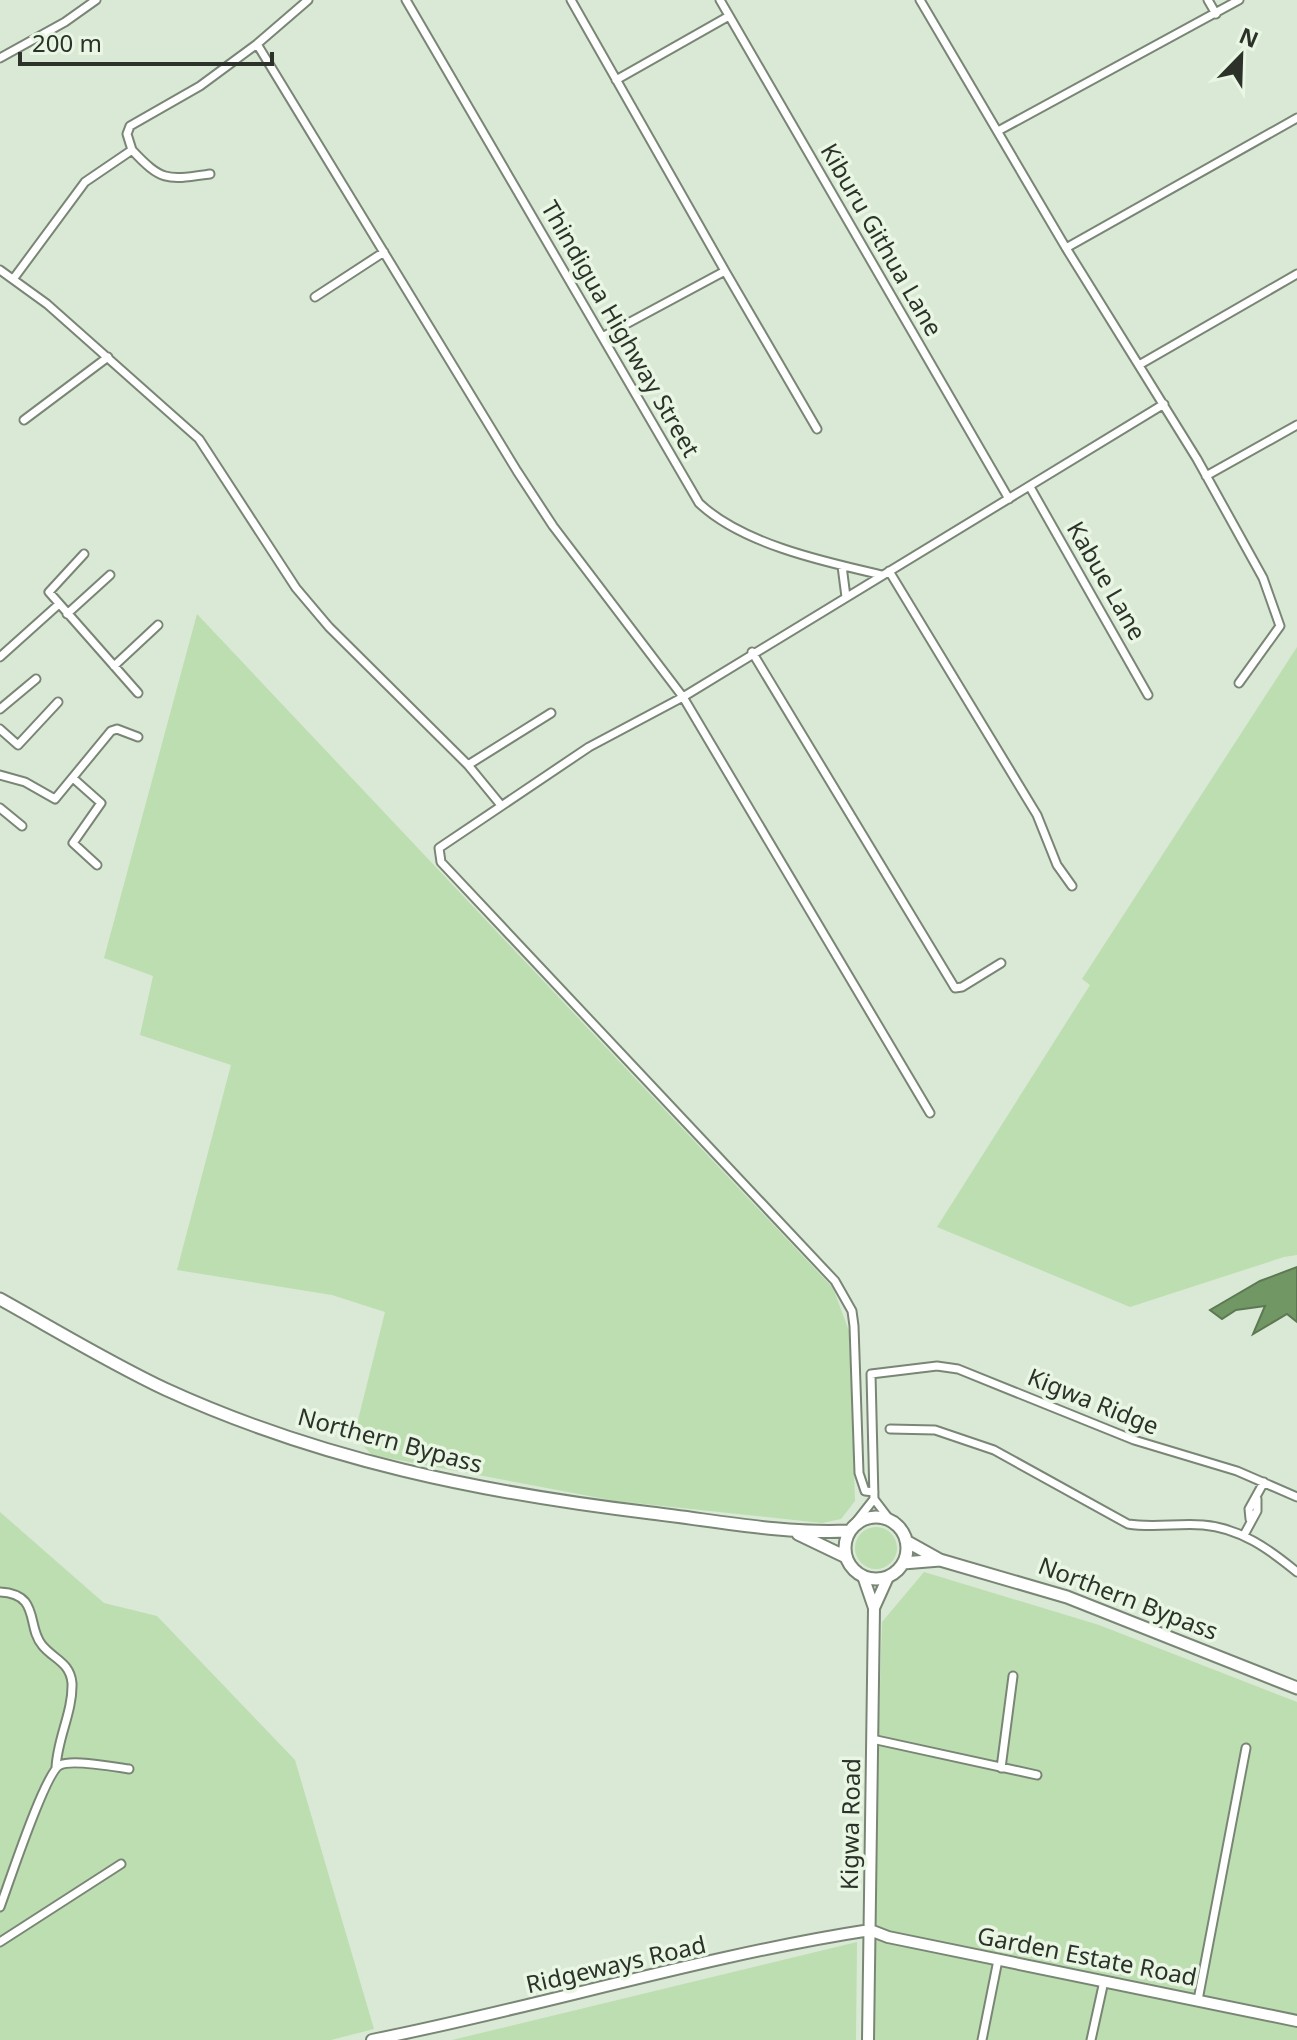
<svg xmlns="http://www.w3.org/2000/svg" width="1297" height="2040" viewBox="0 0 1297 2040" font-family="'Noto Sans',sans-serif">
<rect width="100%" height="100%" fill="#dae9d6"/>
<path fill="#bcdeb0" d="M197,614L833,1288L849,1331L855,1501L841,1519L822,1523L616,1501L372,1455L354,1436L385,1312L332,1295L177,1270L231,1065L140,1035L153,976L104,958Z
M1297,647V1255L1284,1257L1130,1307L937,1227L1090,985L1082,979Z
M0,1512L104,1603L157,1616L295,1760L374,2029L331,2040H0Z
M855 1548a21 21 0 1 1 42 0a21 21 0 1 1-42 0Z
M924,1572L1099,1625L1297,1702V2040H869L882,1622Z
M857,1942L856,2040H452Z"/>
<path fill="#719764" stroke="#5c7953" stroke-width="2" d="M1297,1267V1322L1287,1314L1253,1334L1265,1306L1236,1310L1222,1319L1210,1310L1260,1281Z"/>
<g fill="none" stroke-linecap="round" stroke-linejoin="round">
<defs>
<path id="street" d="M406,0L699,503C742,544 825,562 882,575
M571,0L725,271L604,336
M720,0L1009,499
M920,0L1066,248L1197,459L1263,578L1280,626L1239,683
M1208,0L1216,14
M257,44L308,0
M0,58L65,22L96,0
M616,80L729,16
M998,131L1239,0
M132,150C162,182 167,180 210,174
M1066,248L1297,118
M0,270L47,304L199,439L296,588L329,627L468,765L500,804
M725,271L817,429
M14,278L85,182L132,150L127,134L130,126L200,86L257,44L517,471L553,526L683,697L930,1113
M315,297L384,252
M1139,365L1297,274
M24,420L108,357
M1206,476L1297,425
M1030,487L1148,695
M84,554L49,592L138,693
M842,566L846,597
M889,571L1037,815L1057,865L1072,886
M67,614L110,575
M752,652L955,988L962,987L1001,963
M0,657L59,604
M114,666L158,625
M0,709L36,679
M0,729L18,745L58,702
M468,765L551,713
M0,775L25,782L55,799L111,731L117,729L138,737
M74,779L101,803L73,843L97,865
M0,808L22,826
M890,1429L935,1430L994,1450L1128,1524C1153,1528 1178,1523 1203,1525C1240,1528 1269,1549 1297,1572
M874,1492L865,1491L859,1473L854,1326L852,1311L835,1281L441,862L439,848L589,747L683,697L1164,404
M874,1499L871,1374L937,1366L958,1369L1134,1440L1237,1471L1297,1497
M874,1499L890,1520
M1250,1519L1249,1509L1264,1482
M852,1527L874,1499
M1244,1535L1257,1511V1499
M0,1592C41,1594 26,1626 42,1645C53,1659 70,1662 72,1683C73,1712 57,1739 56,1768
M872,1739L1037,1775
M1001,1768L1013,1676
M0,1907C8,1886 45,1772 60,1765C72,1759 115,1767 129,1769
M0,1942L121,1864
M1198,2000L1246,1748
M982,2040L998,1960
M1091,2040L1104,1981"/>
<path id="secondary" d="M863,1576L874,1608L868,2040
M874,1608L888,1577
M372,2040C539,2007 702,1956 870,1930L888,1937L1297,2021"/>
<path id="primary" d="M0,1299C54,1329 108,1362 165,1389C320,1460 483,1493 651,1513C719,1521 781,1534 849,1531
M845 1548a31 31 0 1 1 62 0a31 31 0 1 1-62 0Z
M798,1534L846,1557
M906,1541L940,1560L1067,1597L1297,1688
M903,1563L940,1560"/>
</defs>
<use href="#street" stroke="#7a8675" stroke-width="11"/>
<use href="#secondary" stroke="#7a8675" stroke-width="14"/>
<use href="#primary" stroke="#7a8675" stroke-width="15"/>
<use href="#street" stroke="#fff" stroke-width="7"/>
<use href="#secondary" stroke="#fff" stroke-width="10"/>
<use href="#primary" stroke="#fff" stroke-width="11"/>
</g>
<g text-anchor="middle" stroke-width="7" stroke-linejoin="round" paint-order="stroke">
<g font-size="24" fill="#2c322a" stroke="#e8f6e3">
<text transform="translate(881 240) rotate(60)" y="8">Kiburu Githua Lane</text>
<text transform="translate(620 329) rotate(60)" y="8">Thindigua Highway Street</text>
<text transform="translate(1106 581) rotate(60)" y="8">Kabue Lane</text>
<text transform="translate(1093 1402) rotate(22)" y="8">Kigwa Ridge</text>
<text transform="translate(390 1441) rotate(15)" y="8">Northern Bypass</text>
<text transform="translate(1128 1599) rotate(21)" y="8">Northern Bypass</text>
<text transform="translate(851 1824) rotate(-89)" y="8">Kigwa Road</text>
<text transform="translate(1087 1957) rotate(11)" y="8">Garden Estate Road</text>
<text transform="translate(616 1965) rotate(-13)" y="8">Ridgeways Road</text>
</g>
</g>
<g transform="translate(1241 56) rotate(23)" stroke="#e8f6e3" stroke-width="6" paint-order="stroke">
<path d="M0-6L14 30L0 20L-14 30Z" fill="#2c322a"/>
<text y="-12" font-size="22" font-weight="bold" text-anchor="middle" fill="#2c322a">N</text>
</g>
<path d="M20 52v12h252v-12" fill="none" stroke="#2c322a" stroke-width="4"/>
<text x="32" y="52" font-size="24" fill="#2c322a" stroke="#e8f6e3" stroke-width="6" paint-order="stroke">200 m</text>
</svg>
